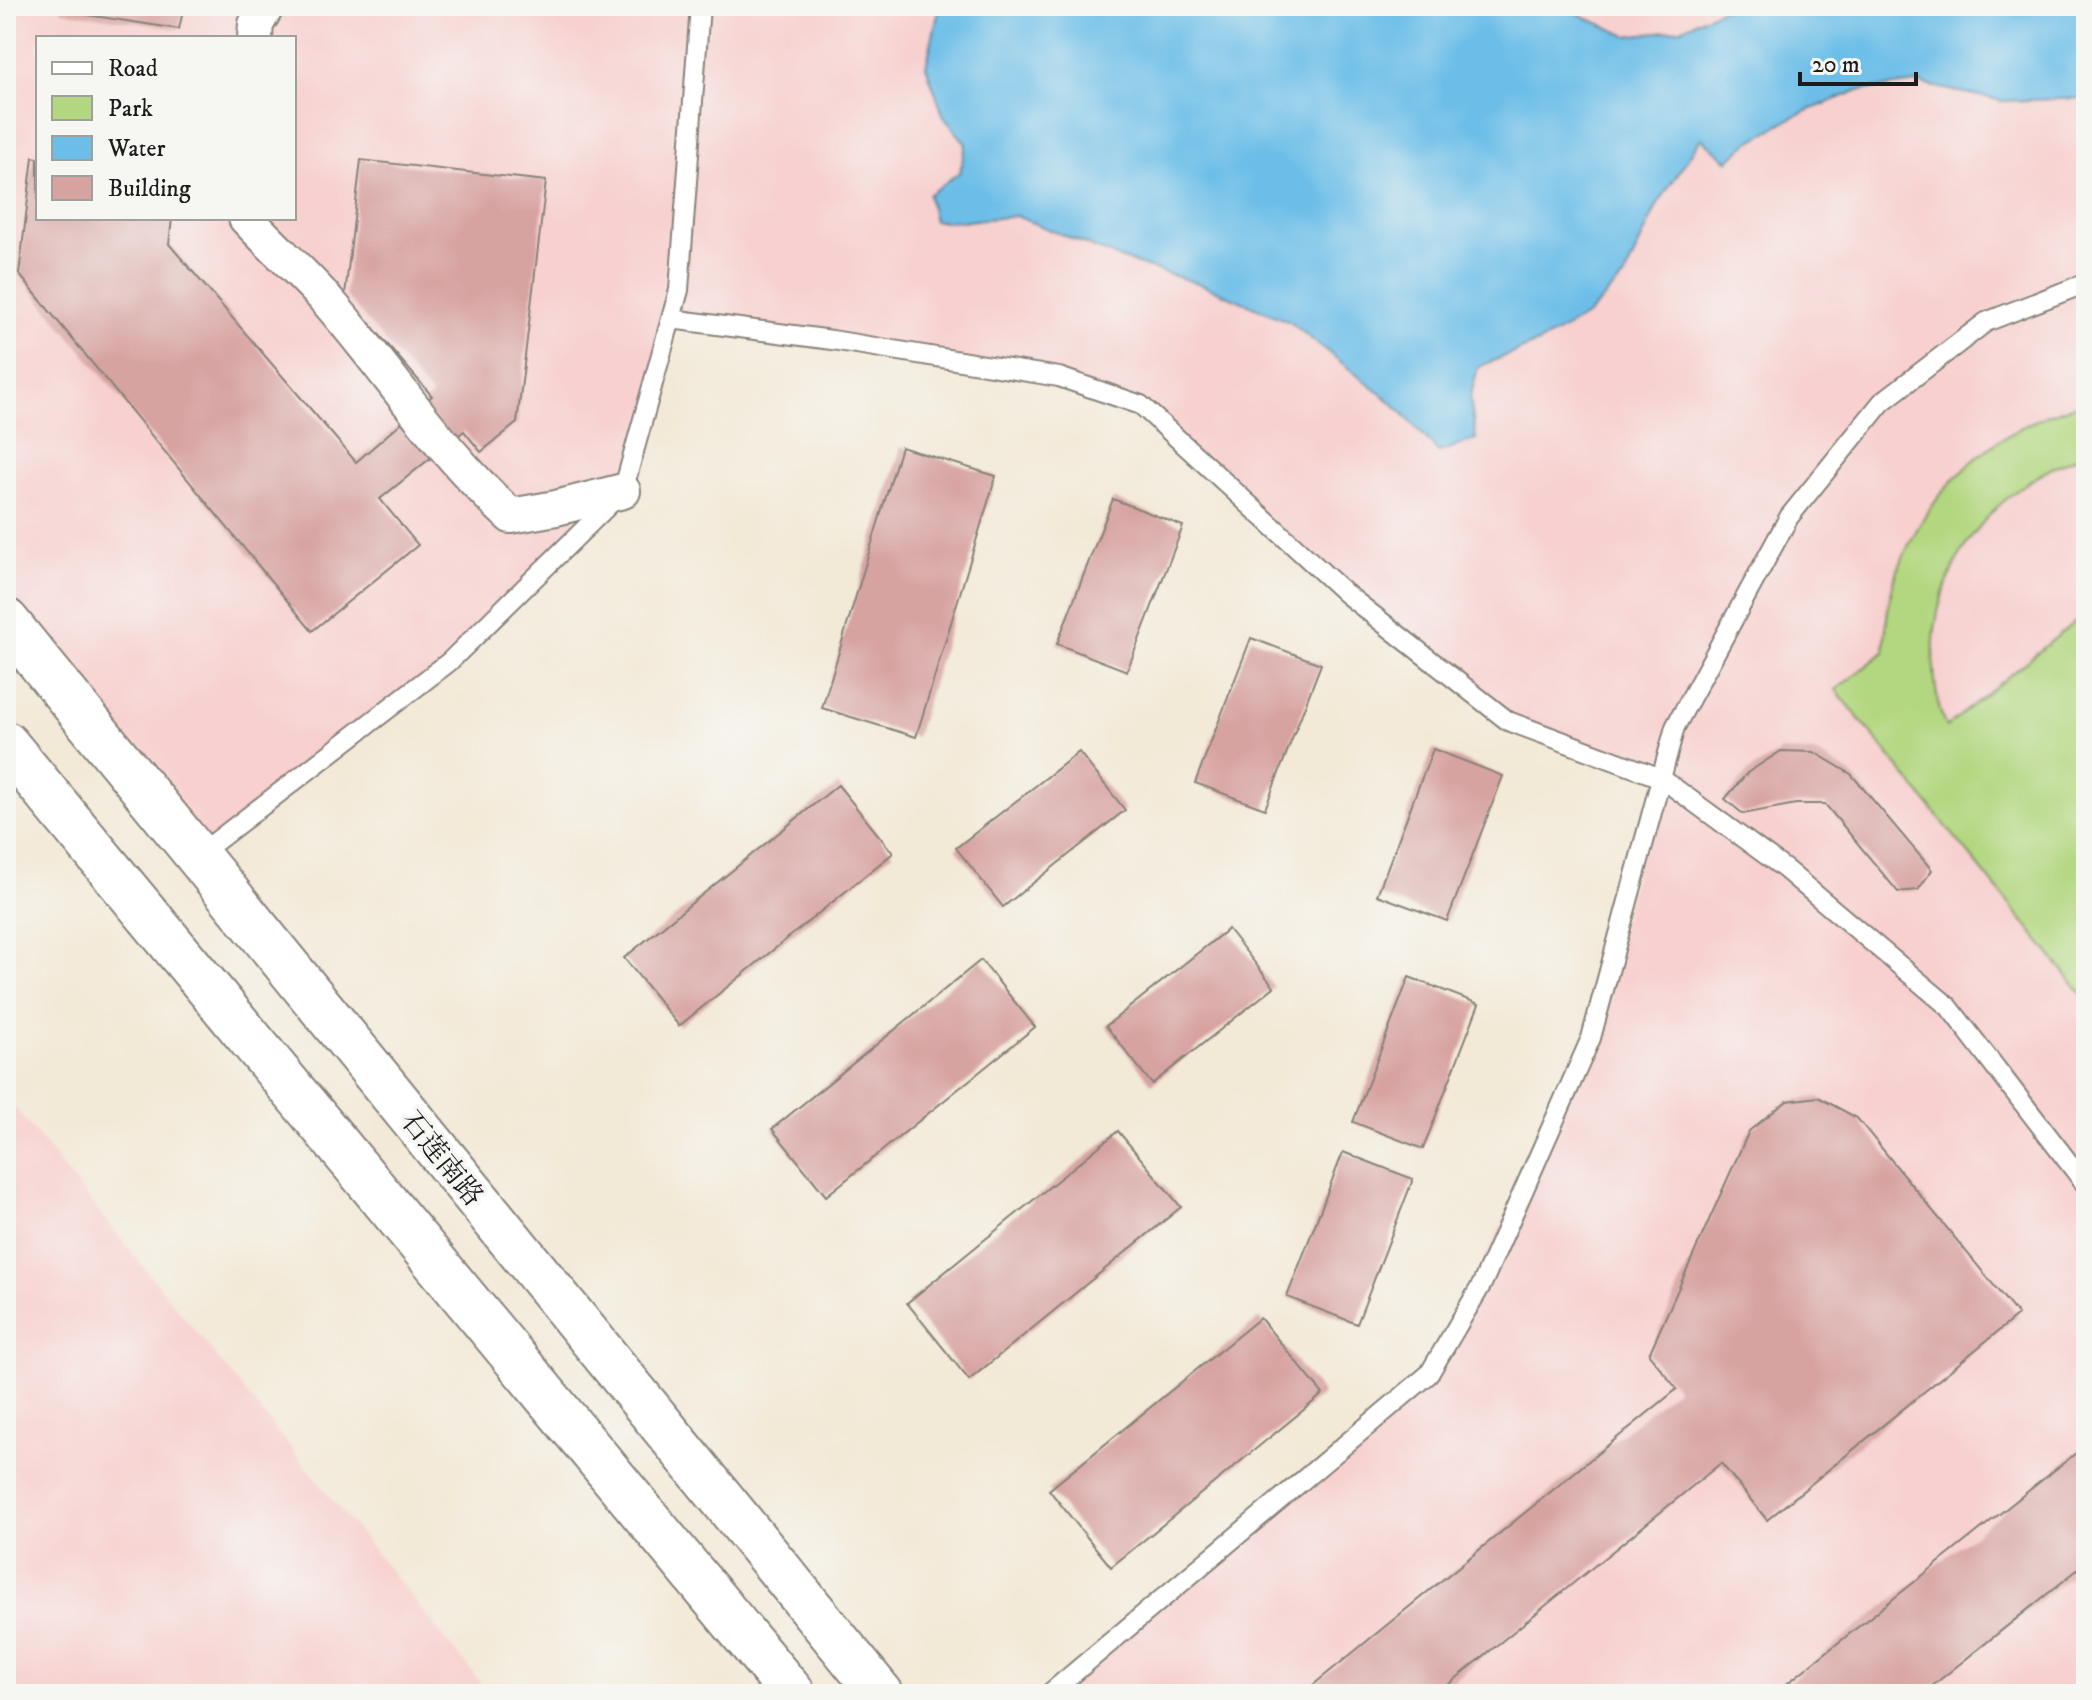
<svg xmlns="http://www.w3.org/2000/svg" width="2092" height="1700" viewBox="0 0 2092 1700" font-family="'IM FELL DW Pica','Noto Serif SC',serif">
<rect width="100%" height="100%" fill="#f6f6f2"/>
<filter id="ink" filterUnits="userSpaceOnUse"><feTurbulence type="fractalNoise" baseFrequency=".0125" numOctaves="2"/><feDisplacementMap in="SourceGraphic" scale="16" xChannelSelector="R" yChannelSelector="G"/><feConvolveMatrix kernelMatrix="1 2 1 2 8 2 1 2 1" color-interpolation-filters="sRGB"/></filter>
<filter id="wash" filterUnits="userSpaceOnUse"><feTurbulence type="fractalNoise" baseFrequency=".006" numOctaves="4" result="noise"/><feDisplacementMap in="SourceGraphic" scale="32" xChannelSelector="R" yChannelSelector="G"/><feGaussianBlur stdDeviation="1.8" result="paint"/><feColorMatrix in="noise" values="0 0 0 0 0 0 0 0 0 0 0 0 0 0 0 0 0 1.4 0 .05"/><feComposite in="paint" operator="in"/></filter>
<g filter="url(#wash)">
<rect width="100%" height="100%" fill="#f3e9d7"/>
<path fill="#f7d0cf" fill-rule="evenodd" d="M6,6H2086V1694H1049L1429,1374L1591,1038L1661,778L1508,721L1345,593L1141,405L1059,377L671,319L623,491L449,662L197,856L6,621ZM38,38H294V218H38Z
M6,1097L490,1694H6Z"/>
<path fill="#b3d780" stroke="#687a4e" stroke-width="2" d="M2086,403V454C1995,483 1927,569 1934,667C1935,687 1937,709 1946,727L2086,613V999L1836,690L1884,652C1886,627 1887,603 1895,579C1924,491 1996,424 2086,403Z"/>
<path fill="#6cbee8" stroke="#446d82" stroke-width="2" d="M940,6H1561L1627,36L1681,29L1728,6H2086V98L2003,101L1917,83L1857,91L1797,115L1748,143L1728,161L1701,138L1658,204L1624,277L1588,315L1540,342L1478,367L1470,399L1476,439L1439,452L1395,405L1290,322L1203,285L1122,259L1016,216L966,221H934L928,195L960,172L966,144L944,117L926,66Z"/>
<g id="blocks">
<path fill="#d7a3a1" d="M62,6H184L179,29L61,11Z
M33,157L38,158V218H172L169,244L356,462L432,396L345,295L361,160L546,181L517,423L481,452L464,431L380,499L418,545L312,631L19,274Z
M901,447L996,476L916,737L822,708Z
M1113,499L1183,526L1127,671L1057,644Z
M1251,638L1321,664L1265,809L1195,783Z
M1433,749L1503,776L1447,921L1377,895Z
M1781,751L1814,752L1851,774L1932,870L1918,890L1898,892L1825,804H1796L1743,814L1725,799L1747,773Z
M1079,752L1125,810L1003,907L956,848Z
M838,785L893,853L679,1026L624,958Z
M1228,929L1274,987L1152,1084L1106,1026Z
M981,960L1035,1027L826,1196L772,1129Z
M1409,977L1479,1004L1423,1149L1353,1122Z
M1818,1097L1857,1118L2018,1315L1767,1520L1721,1463L1437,1694H1302L1677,1389L1649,1354L1749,1131L1787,1101Z
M1118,1131L1181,1207L969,1380L907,1303Z
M1343,1152L1413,1179L1357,1324L1287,1297Z
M1260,1318L1323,1394L1111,1567L1049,1490Z
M2086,1445V1563L1922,1694H1774Z"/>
</g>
</g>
<g filter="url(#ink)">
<use href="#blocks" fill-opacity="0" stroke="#88827a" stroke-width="2"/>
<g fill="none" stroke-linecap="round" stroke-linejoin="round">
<defs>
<path id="lane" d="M671,319L832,340L1059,377L1141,405L1345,593L1508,721L1661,778L1785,869L1949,1007L2086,1185
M197,856L449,662L623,491L679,290L700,6
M1049,1694L1429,1374L1482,1284L1591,1038L1675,727L1789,517L1882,402L1986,322L2086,283"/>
<path id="street" d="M255,38L256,24L267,6
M246,218C274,248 305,275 332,306C392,376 442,454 511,516L556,508L623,491"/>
<path id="secondary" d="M6,621L881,1694
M6,744L793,1694"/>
</defs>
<use href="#lane" stroke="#88827a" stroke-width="22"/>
<use href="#street" stroke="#88827a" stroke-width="38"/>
<use href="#secondary" stroke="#88827a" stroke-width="48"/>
<use href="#lane" stroke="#fff" stroke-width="18"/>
<use href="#street" stroke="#fff" stroke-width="34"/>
<use href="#secondary" stroke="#fff" stroke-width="44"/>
</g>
</g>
<g text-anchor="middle" stroke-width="7" stroke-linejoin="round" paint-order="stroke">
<g font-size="28" fill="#1c1c1c" stroke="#f6f6f2">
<text transform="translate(443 1158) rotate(51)" y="10">石莲南路</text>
</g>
</g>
<rect width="2092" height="1700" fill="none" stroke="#f6f6f2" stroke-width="32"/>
<rect x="36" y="36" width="260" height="184" fill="#f6f6f2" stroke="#9f9f9c" stroke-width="2"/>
<rect x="52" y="62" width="40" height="12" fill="#ffffff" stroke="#9f9f9c" stroke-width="2"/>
<text x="108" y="76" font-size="24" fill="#1c1c1c">Road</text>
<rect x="52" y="96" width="40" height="24" fill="#b3d780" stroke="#9f9f9c" stroke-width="2"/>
<text x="108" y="116" font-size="24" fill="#1c1c1c">Park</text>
<rect x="52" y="136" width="40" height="24" fill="#6cbee8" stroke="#9f9f9c" stroke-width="2"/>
<text x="108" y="156" font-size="24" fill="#1c1c1c">Water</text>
<rect x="52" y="176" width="40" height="24" fill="#d7a3a1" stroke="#9f9f9c" stroke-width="2"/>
<text x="108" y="196" font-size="24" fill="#1c1c1c">Building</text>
<path d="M1800 72v12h116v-12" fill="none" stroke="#1c1c1c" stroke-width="4"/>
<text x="1812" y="72" font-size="24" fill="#1c1c1c" stroke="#f6f6f2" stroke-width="6" paint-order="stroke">20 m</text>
</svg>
